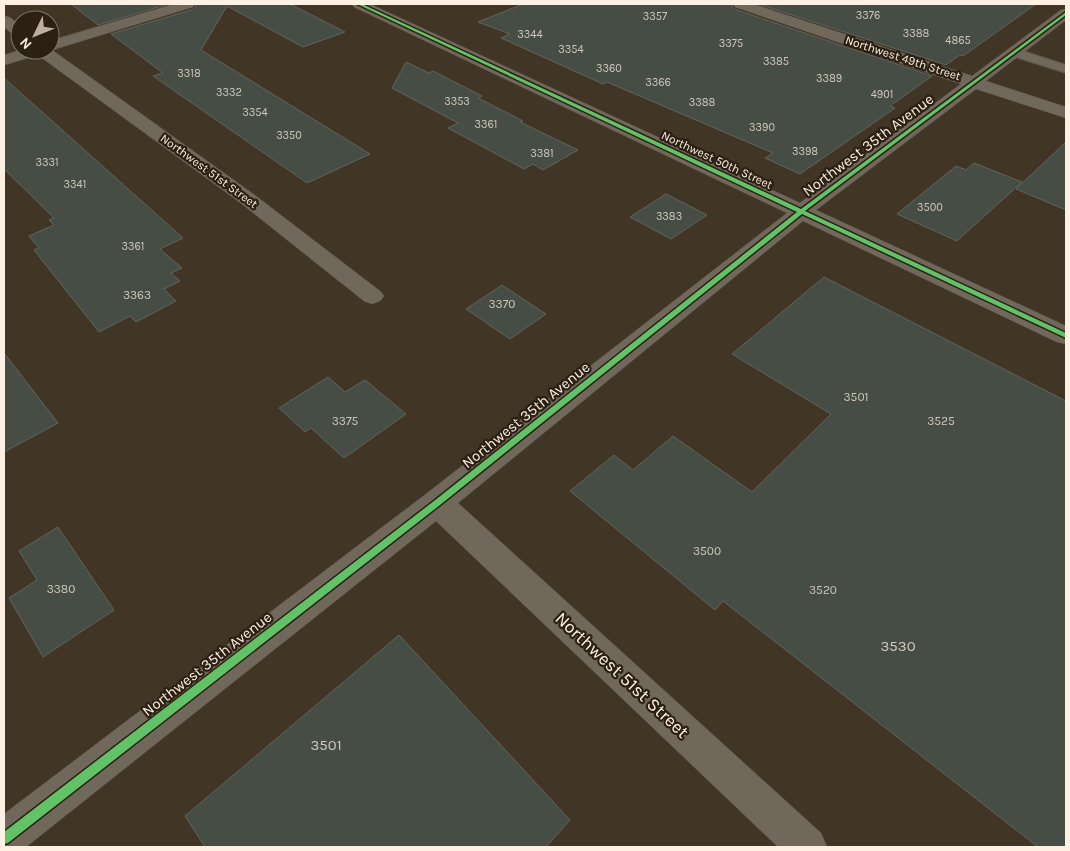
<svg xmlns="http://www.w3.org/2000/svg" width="1070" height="851" viewBox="0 0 1070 851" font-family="Karla,sans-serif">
<rect width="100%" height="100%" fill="#413525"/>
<path fill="#464d44" stroke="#61655d" d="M71,4H168L98,25Z
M197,4H290L345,32L303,47L227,6L201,50L370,154L307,183L153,76L163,73L111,34L194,9Z
M523,4H731L734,9L932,76L890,106L895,108L800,174L765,158L773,153L607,82L603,84L501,38L510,34L478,22Z
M758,4H1036L963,56L960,55L946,65Z
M406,62L429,73L433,71L482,96L478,98L523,121L520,122L578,150L543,170L533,164L524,169L448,128L458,123L392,88Z
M4,78L183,238L160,249L182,268L171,273L180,281L164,289L176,301L136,322L130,316L99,332L34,250L39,248L29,236L54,225L49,220L54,218L4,169Z
M1066,142V210L1016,189Z
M974,163L1022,182L957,241L897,214L956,166L966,170Z
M666,194L707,215L671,239L630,217Z
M824,277L1066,401V847H1038L723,601L715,610L570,491L614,455L633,470L673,436L752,492L831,414L732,354Z
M502,285L546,314L510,339L466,309Z
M4,353L58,423L4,452Z
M328,377L345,392L365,380L406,414L344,458L311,428L305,432L279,408Z
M58,527L114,610L43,657L9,598L37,580L19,551Z
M399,635L570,820L546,847H205L185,816Z"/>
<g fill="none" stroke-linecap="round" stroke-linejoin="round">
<defs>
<path id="service" d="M1014,48L1066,65V73L1009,55L1008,52Z"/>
<path id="minor" d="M174,4H195L193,7L52,50L256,196L380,291L384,296L380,301L372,304L364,301L242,204L38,55L4,65V55L21,50H50V41Z
M352,4H370L800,203L961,84L735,7L733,4H753L972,76L1061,10L1066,9V20L986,81L1066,107V118L976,89L816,210L1066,326V344L1057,342L803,221L458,503L821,833L827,847H778L436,521L26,847H4V814L426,494L787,213L354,7Z
M4,16L9,17L20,25V38L15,36L4,27Z"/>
</defs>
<use href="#service" stroke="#5d5346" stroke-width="2"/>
<use href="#minor" stroke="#5d5346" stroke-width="1"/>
<use href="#service" fill="#71685c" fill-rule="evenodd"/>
<use href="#minor" fill="#71685c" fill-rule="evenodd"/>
<defs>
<path id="cycleway" d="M357,4H362L801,209L1066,12V15L805,211L1066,333V338L802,214L440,505L8,843L4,844V832L434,501L797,212Z"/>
</defs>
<use href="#cycleway" stroke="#2b2013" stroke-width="3"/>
<use href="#cycleway" fill="#61c268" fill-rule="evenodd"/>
</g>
<g text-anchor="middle" stroke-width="4.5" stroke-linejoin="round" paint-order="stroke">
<g font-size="11" fill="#d0c8bc">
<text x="868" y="19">3376</text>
<text x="655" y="20">3357</text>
<text x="916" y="37">3388</text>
<text x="530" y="38">3344</text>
<text x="958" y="44">4865</text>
<text x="731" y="47">3375</text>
<text x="571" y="53">3354</text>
<text x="776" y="65">3385</text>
<text x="609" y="72">3360</text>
<text x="189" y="77">3318</text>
<text x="829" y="82">3389</text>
<text x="658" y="86">3366</text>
<text x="229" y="96">3332</text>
<text x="882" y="98">4901</text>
<text x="457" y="105">3353</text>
<text x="702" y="106">3388</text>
<text x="255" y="116">3354</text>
<text x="486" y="128">3361</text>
<text x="762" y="131">3390</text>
<text x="289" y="139">3350</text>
<text x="805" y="155">3398</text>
<text x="542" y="157">3381</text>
<text x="47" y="166">3331</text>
<text x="75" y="188">3341</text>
<text x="930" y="211">3500</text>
<text x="669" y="220">3383</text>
<text x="133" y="250">3361</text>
</g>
<g font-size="12" fill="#fef1e4" stroke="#2b2013">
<text transform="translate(903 58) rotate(18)" y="4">Northwest 49th Street</text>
<text transform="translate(717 160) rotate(25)" y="4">Northwest 50th Street</text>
<text transform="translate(209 171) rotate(36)" y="4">Northwest 51st Street</text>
</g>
<g font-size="12" fill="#d0c8bc">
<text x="137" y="299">3363</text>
<text x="502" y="308">3370</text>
<text x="856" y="401">3501</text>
<text x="345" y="425">3375</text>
<text x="941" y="425">3525</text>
<text x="707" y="555">3500</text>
<text x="61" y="593">3380</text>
<text x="823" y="594">3520</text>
</g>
<g font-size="15" fill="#fef1e4" stroke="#2b2013">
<text transform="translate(868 145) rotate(-37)" y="5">Northwest 35th Avenue</text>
<text transform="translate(526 415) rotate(-39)" y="5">Northwest 35th Avenue</text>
<text transform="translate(207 664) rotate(-38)" y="5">Northwest 35th Avenue</text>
</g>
<g font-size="15" fill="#d0c8bc">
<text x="898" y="651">3530</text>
<text x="326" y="750">3501</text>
</g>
<g font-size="18" fill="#fef1e4" stroke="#2b2013">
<text transform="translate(622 675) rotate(43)" y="6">Northwest 51st Street</text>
</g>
</g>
<rect width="1070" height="851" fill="none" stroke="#fef1e4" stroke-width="10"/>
<g transform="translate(35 35) rotate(227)"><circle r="24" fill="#2b2013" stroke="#7f7467"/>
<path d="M0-4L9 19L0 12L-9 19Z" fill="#bcafa1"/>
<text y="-8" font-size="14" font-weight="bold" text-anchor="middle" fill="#fef1e4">N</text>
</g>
</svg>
